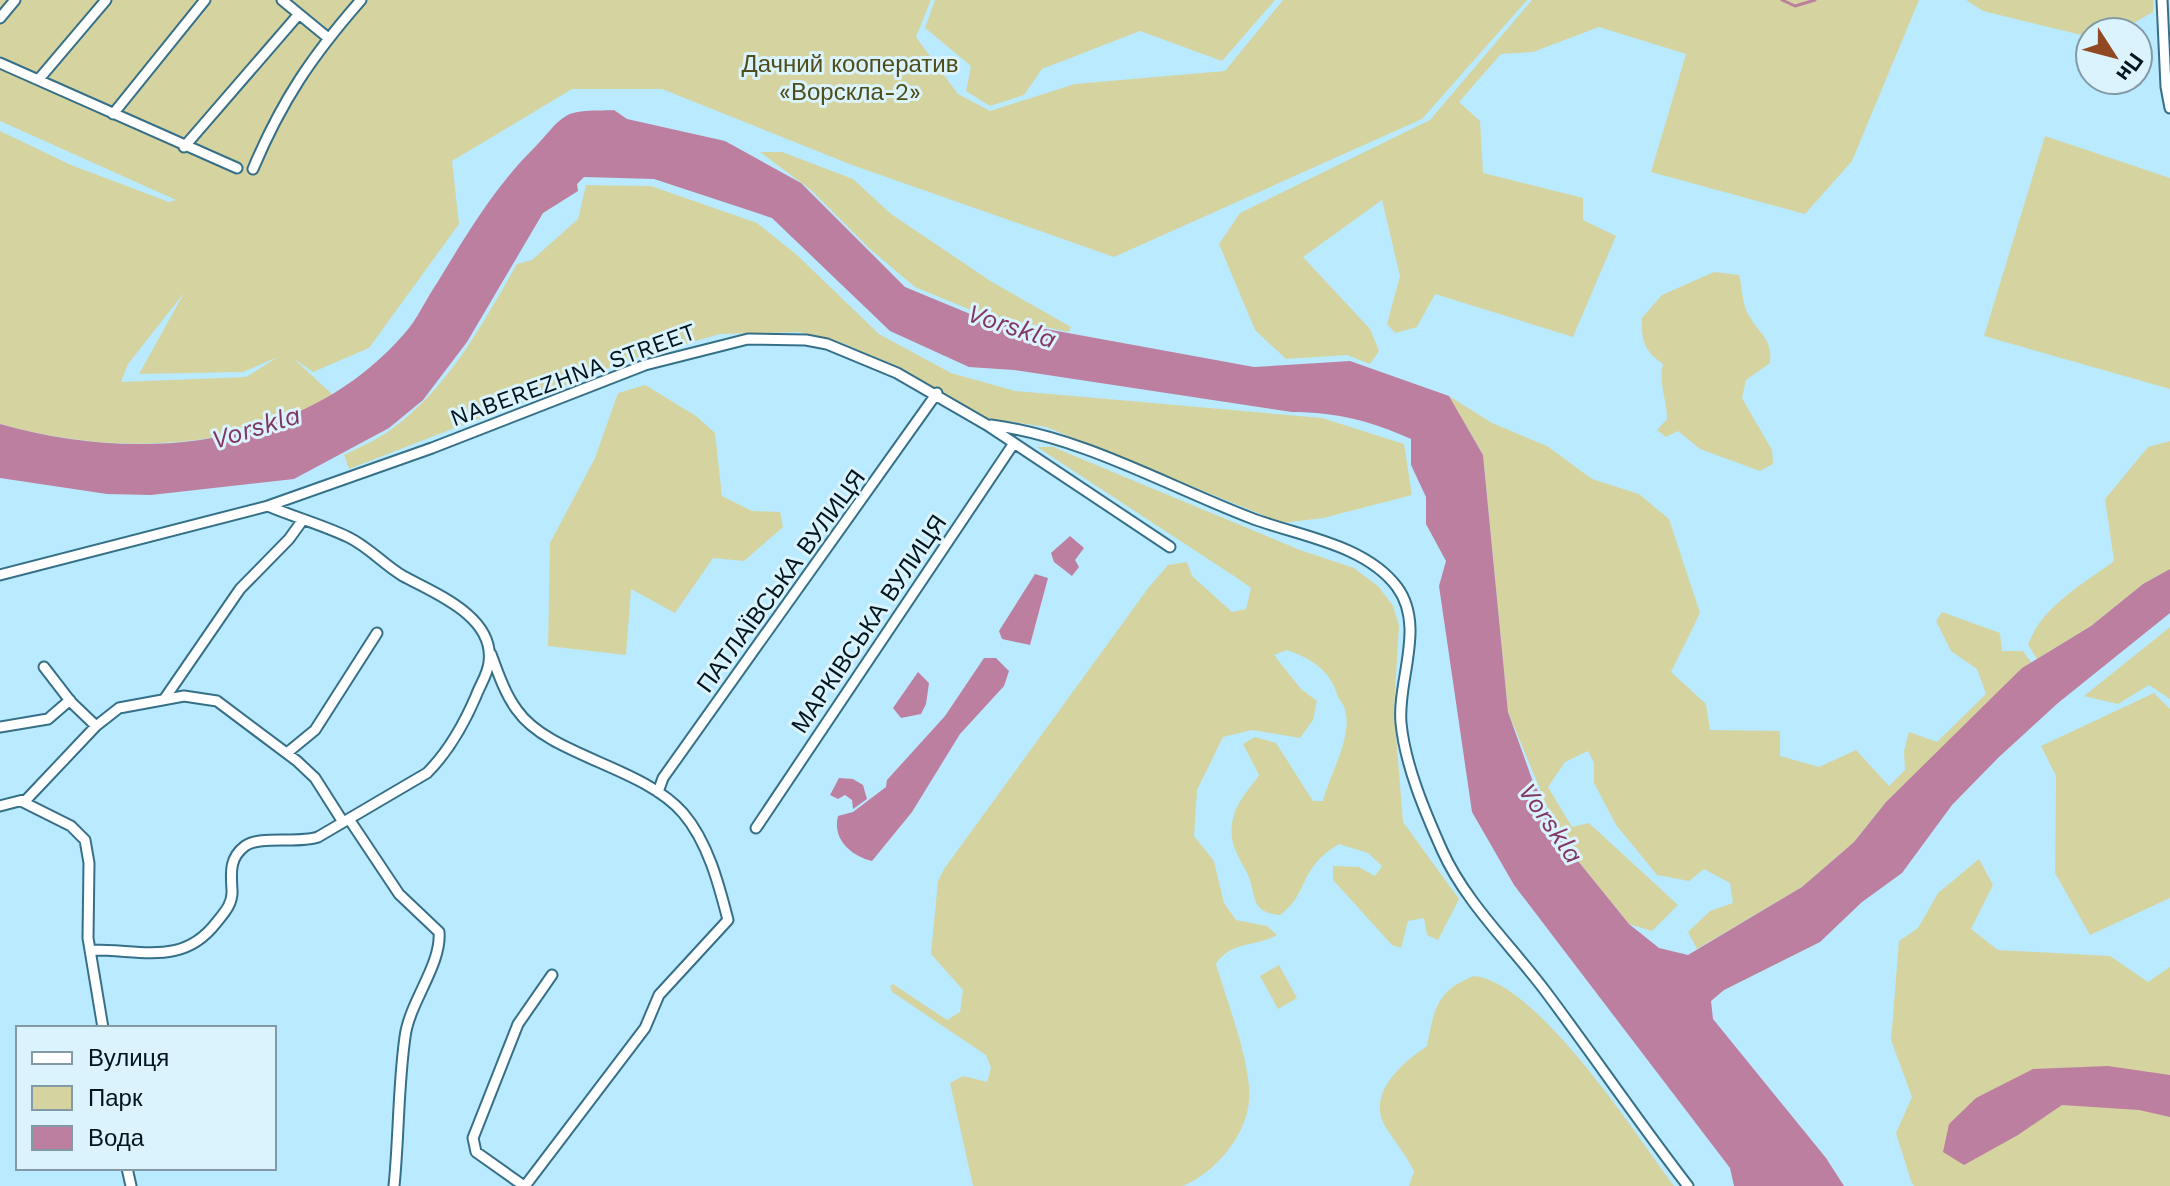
<svg xmlns="http://www.w3.org/2000/svg" width="2170" height="1186" viewBox="0 0 2170 1186" font-family="'Work Sans',sans-serif">
<rect width="100%" height="100%" fill="#baeaff"/>
<path fill="#d5d4a0" fill-rule="evenodd" d="M0,0H931L916,37L958,94L990,111L1075,84L1225,71L1283,0H1527L1422,119L1114,257L852,165L662,89H572L452,161L459,224L369,348L313,372L293,358L334,396C232,452 110,455 0,424V131L71,165L169,202L176,200L0,121ZM184,293L139,374L243,372L278,357L246,377L121,382L128,364Z
M935,0H1275L1222,61L1140,31L1042,69L1024,95L990,106L966,91L971,66L925,28Z
M1532,0H1919L1852,161L1805,214L1651,172L1686,54L1599,27L1533,52L1501,54L1459,102L1480,121L1483,173L1583,198V220L1616,236L1573,337L1435,294L1417,327L1395,333L1387,324L1400,276L1382,200L1303,257L1370,329L1379,351L1370,364L1347,355L1286,359L1255,330L1219,244L1240,213L1430,120Z
M1966,0H2153V12L2118,32H2090V37L1983,11Z
M2045,136L2170,178V389L1984,336Z
M760,152H782L853,179L891,214L992,282L1071,327L1069,332L978,313L915,287L870,249L811,190Z
M586,185L651,186L757,223L797,255L879,334L951,373L1015,391L1322,418L1404,444L1412,495L1323,518L1282,523L1046,427L985,418L916,377L845,344L799,332L720,334L635,358L349,469L344,455C360,447 379,439 393,428C449,387 483,323 517,264L532,260L578,219Z
M1714,272L1739,275C1742,286 1742,302 1747,312C1757,332 1773,338 1770,363L1746,380L1742,398L1772,450L1773,464L1760,471L1700,449L1678,431L1666,437L1657,430L1667,419C1667,399 1658,383 1663,364C1644,351 1641,340 1642,318L1662,295Z
M645,385L696,416L715,433L722,496L752,511L780,512L783,527L744,561L713,558L675,613L631,589L626,655L548,646L550,543L595,458L618,393Z
M1449,396L1492,423L1547,446L1592,479L1639,494L1669,519L1700,613L1671,672L1706,704L1710,730L1780,731V756L1819,767L1856,750L1889,786L1905,770L1904,751L1909,732L1937,742L1986,694L1977,669L1951,651L1936,621L1942,612L2000,633L2002,651H2023L2031,662L1886,802L1854,842L1802,887L1697,949L1688,932L1710,911L1733,903L1730,883L1704,869L1689,881L1657,875L1616,825L1594,783V763L1588,751L1565,762L1548,787L1572,827L1589,823L1678,905L1652,931L1629,924L1561,840L1508,712L1483,455Z
M2170,441V569L2143,584L2091,626L2037,659L2028,645C2041,607 2083,584 2114,561L2105,499L2148,447Z
M1037,447H1053L1300,550L1354,568L1379,587L1393,606L1399,625L1394,710L1403,822L1459,899L1438,940L1427,935L1424,918L1408,921L1401,948L1392,945L1333,880V866L1359,867L1375,876L1382,866L1368,853L1339,844C1297,869 1310,893 1280,915C1247,912 1258,893 1246,871C1236,852 1228,841 1233,818C1236,803 1250,788 1259,775L1243,744L1255,737L1276,743L1313,801H1323C1329,775 1353,738 1345,710C1344,704 1339,700 1337,694C1329,669 1310,658 1287,650L1274,655L1301,689L1317,701L1313,720L1300,738L1252,730L1223,737L1197,790L1194,836L1214,861L1224,903L1236,920L1267,926L1277,935C1255,947 1230,941 1216,964C1226,998 1253,1068 1249,1102C1245,1138 1214,1173 1183,1186H973L950,1083L963,1076L987,1082L991,1068L986,1055L892,992L890,986L893,984L947,1020L960,1012L963,990L931,954L938,881L944,869L1149,587L1168,565L1187,562L1192,576L1232,612L1246,609L1251,588L1237,578Z
M2170,627V699L2149,685L2118,704L2084,696Z
M2154,693L2170,709V898L2090,935L2055,873L2056,776L2041,746Z
M1979,859L1993,885L1971,929L1998,950L2110,956L2148,982L2170,967V1186H1914L1911,1181L1896,1133L1912,1097L1891,1040L1899,941L1918,928L1938,893Z
M1279,965L1297,998L1278,1009L1260,976Z
M1474,976C1537,982 1635,1133 1674,1186H1409L1414,1171C1406,1155 1396,1143 1386,1128C1365,1094 1402,1063 1427,1046C1434,1009 1437,990 1474,976Z"/>
<path fill="#bd7fa0" d="M614,110L627,119L725,141L801,183L905,287L975,316L1254,367L1350,361L1449,396L1483,455L1508,712L1532,779L1561,840L1629,924L1659,948L1688,955L1802,887L1854,842L1886,802L2022,668L2091,626L2143,584L2170,569V613L2058,703L1999,757L1952,805L1902,873L1862,902L1820,942L1724,990L1711,1001L1713,1019L1826,1158L1844,1186H1734L1730,1168L1514,885L1472,812L1439,586L1446,561L1426,524V497L1411,465V439C1371,421 1336,412 1292,412L1014,370L969,367L890,331L772,218L654,179L584,177L577,184L578,191L543,213L467,342L423,400L389,428L294,479L151,495L107,494L0,478V424C139,464 304,449 404,334C417,320 426,299 437,283C467,234 495,186 536,146C545,137 555,122 566,116C577,109 601,111 614,110Z
M1070,536L1084,548L1075,560L1079,567L1072,576L1054,562L1051,553Z
M1035,574L1048,578L1030,645L1002,639L999,631Z
M984,658H996L1009,671L1004,686L960,734L912,812L872,861C851,856 832,839 838,816L853,812L886,787L887,780L945,716Z
M918,672L929,683L926,704L921,714L901,718L893,708Z
M839,778L853,779L863,785L867,799L853,809L852,800L845,795L838,799L830,795Z
M2108,1066L2170,1075V1117L2139,1110L2062,1105L2018,1135L1964,1165L1943,1152L1949,1124L1976,1098L2033,1069Z"/>
<g fill="none" stroke-linecap="round" stroke-linejoin="round">
<path stroke="#bd7fa0" stroke-width="3" d="M1782,0L1795,6L1815,0"/>
<defs>
<path id="minor" d="M282,0L327,37
M2162,0L2166,87L2170,108
M0,18L15,0
M0,63L237,168
M39,79L106,0
M113,114L205,0
M184,147L299,14
M253,169C282,100 312,56 361,0
M991,425C1083,437 1165,485 1251,518C1298,536 1365,544 1397,587C1426,626 1397,681 1401,723C1405,765 1425,812 1442,850C1466,904 1514,948 1549,996C1596,1059 1640,1124 1688,1186
M0,575L268,506L432,448L645,365L748,339L806,340L827,344L897,373L987,425L1170,547
M491,654C498,673 505,694 517,710C549,756 642,766 683,813C708,842 719,885 728,920L659,995L645,1028L525,1186
M44,667L71,702L96,726
M165,698L240,589L289,539L302,521
M0,727L48,719L70,700
M287,753L315,730L377,633
M658,792L663,778L937,393
M23,802L71,826L85,840L89,863L88,938L103,1028
M0,806L27,799L96,726L119,708L184,696L217,701L297,761L315,778L343,822
M349,819L399,894L439,932C442,964 409,1003 405,1037C398,1086 399,1137 394,1186
M756,828L1014,443
M90,950C140,949 182,967 216,923C224,913 233,904 232,890C231,873 229,858 245,846C260,835 297,844 318,837L427,773C449,751 464,724 476,696C480,685 488,674 489,662C495,616 434,593 403,576C384,565 369,547 348,537C323,525 294,517 268,506
M127,1168L131,1186
M524,1186L476,1152L473,1138L518,1024L552,975"/>
</defs>
<use href="#minor" stroke="#367088" stroke-width="13"/>
<use href="#minor" stroke="#fff" stroke-width="9"/>
</g>
<g text-anchor="middle" stroke-width="6" stroke-linejoin="round" paint-order="stroke">
<g font-size="24" fill="#4f4d1a" stroke="#dbf3fd">
<text x="850" y="72">Дачний кооператив<tspan x="850" dy="28">«Ворскла-2»</tspan></text>
</g>
<g font-size="24" fill="#00151e" stroke="#dbf3fd">
<text transform="translate(573 375) rotate(-20)" y="8">NABEREZHNA STREET</text>
<text transform="translate(781 581) rotate(-54)" y="8">ПАТЛАЇВСЬКА ВУЛИЦЯ</text>
<text transform="translate(869 624) rotate(-56)" y="8">МАРКІВСЬКА ВУЛИЦЯ</text>
</g>
<g font-size="26" font-style="italic" fill="#823662" stroke="#dbf3fd">
<text transform="translate(1012 326) rotate(18)" y="9">Vorskla</text>
<text transform="translate(256 427) rotate(-17)" y="9">Vorskla</text>
<text transform="translate(1551 823) rotate(55)" y="9">Vorskla</text>
</g>
</g>
<rect x="16" y="1026" width="260" height="144" fill="#dbf3fd" stroke="#839aa4" stroke-width="2"/>
<rect x="32" y="1052" width="40" height="12" fill="#ffffff" stroke="#839aa4" stroke-width="2"/>
<text x="88" y="1066" font-size="24" fill="#00151e">Вулиця</text>
<rect x="32" y="1086" width="40" height="24" fill="#d5d4a0" stroke="#839aa4" stroke-width="2"/>
<text x="88" y="1106" font-size="24" fill="#00151e">Парк</text>
<rect x="32" y="1126" width="40" height="24" fill="#bd7fa0" stroke="#839aa4" stroke-width="2"/>
<text x="88" y="1146" font-size="24" fill="#00151e">Вода</text>
<g transform="translate(2114 56) rotate(126)"><circle r="38" fill="#dbf3fd" stroke="#839aa4" stroke-width="2"/>
<path d="M0-6L14 30L0 20L-14 30Z" fill="#904923"/>
<text y="-12" font-size="22" font-weight="bold" text-anchor="middle" fill="#00151e">Пн</text>
</g>
</svg>
